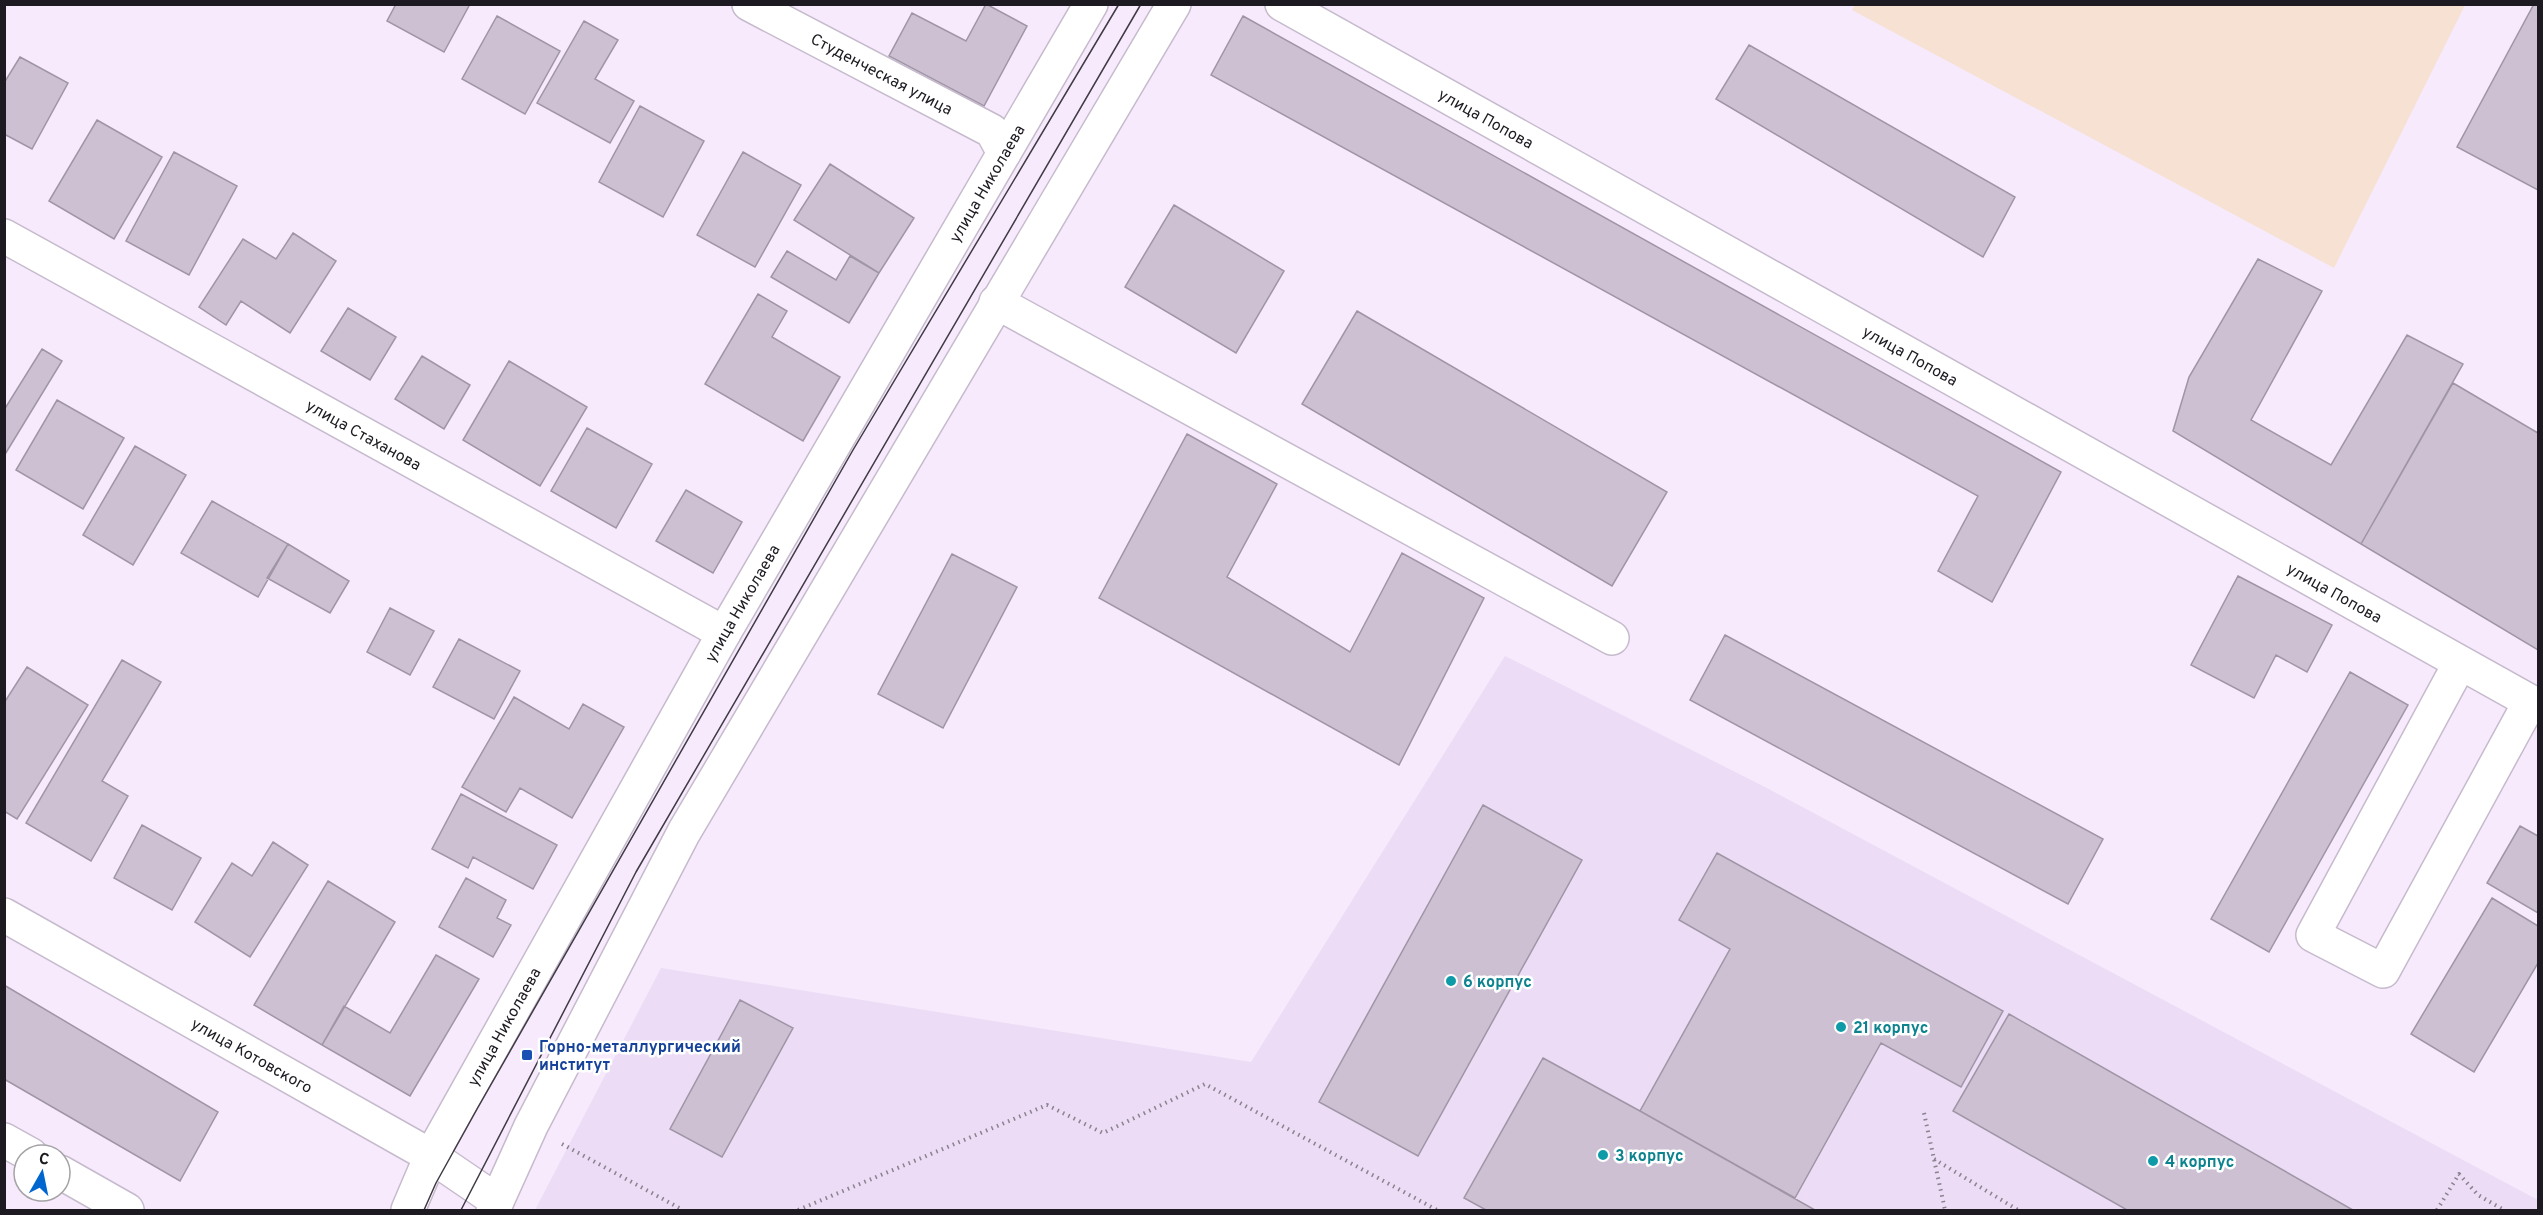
<svg xmlns="http://www.w3.org/2000/svg" width="2543" height="1215" viewBox="0 0 2543 1215" font-family="Overpass,sans-serif">
<rect width="100%" height="100%" fill="#f6eafc"/>
<path fill="#f6e1d3" d="M1855,5V4L2465,5L2334,268L1852,10Z"/>
<path fill="#ecdcf5" d="M1505,656L1763,786L2538,1200V1210H535L661,968L1251,1062Z"/>
<path fill="#ccc0d2" stroke="#9f95a6" stroke-width="1.5" d="M396,4H470L444,52L387,21Z
M986,4L1027,26L984,106L889,56L912,13L966,41Z
M2534,4H2538V190L2457,147Z
M497,16L560,51L525,114L462,79Z
M1243,16L2061,472L1992,602L1938,571L1978,496L1211,75Z
M584,21L618,40L595,79L634,101L610,143L537,103Z
M1749,45L2015,197L1983,257L1716,99Z
M20,57L68,83L32,149L4,134V83Z
M640,106L704,141L663,217L599,182Z
M97,120L162,157L114,239L49,201Z
M174,152L237,186L189,275L126,241Z
M743,152L801,185L755,267L697,235Z
M830,164L914,218L879,273L794,220Z
M1174,205L1284,271L1236,353L1125,287Z
M293,233L336,261L290,333L241,301L226,325L199,307L243,239L276,259Z
M787,251L836,280L850,256L879,273L849,323L771,277Z
M2258,259L2322,291L2251,420L2331,465L2407,335L2463,364L2361,544L2173,431L2189,377Z
M758,294L787,311L772,337L840,377L803,441L705,384Z
M348,308L396,337L370,380L321,351Z
M1357,311L1667,492L1612,586L1302,404Z
M42,349L62,361L4,456V410Z
M422,356L470,385L444,429L395,399Z
M509,361L587,407L540,486L463,440Z
M2453,383L2538,433V650L2361,544Z
M57,400L124,438L83,509L16,470Z
M587,428L652,464L616,528L551,491Z
M1187,434L1277,484L1227,577L1350,652L1402,553L1484,598L1399,765L1099,598Z
M135,446L186,475L133,565L83,535Z
M686,490L742,522L713,573L656,541Z
M212,501L288,544L258,597L181,553Z
M288,544L349,581L330,613L267,578Z
M952,554L1017,587L943,728L878,694Z
M2238,576L2332,625L2307,672L2276,655L2254,698L2191,665Z
M390,608L434,631L410,675L367,652Z
M1725,635L2103,839L2068,904L1690,700Z
M459,639L520,671L494,719L433,687Z
M122,660L161,682L102,781L128,796L91,861L26,823Z
M27,667L88,705L17,819L4,811V703Z
M2350,672L2408,705L2269,952L2211,919Z
M514,697L569,729L583,704L624,727L572,818L520,788L506,812L462,787Z
M461,794L557,845L533,889L473,857L468,868L432,849Z
M1483,805L1582,860L1418,1156L1319,1102Z
M142,825L201,858L172,910L114,878Z
M2520,826L2538,836V913L2487,883Z
M273,842L308,865L250,957L195,922L232,863L252,876Z
M1717,853L2003,1011L1961,1087L1881,1043L1795,1198L1640,1111L1730,949L1679,920Z
M466,878L506,900L497,918L511,925L493,957L439,927Z
M328,881L395,922L322,1045L254,1005Z
M2492,898L2538,926V963L2474,1072L2411,1034Z
M436,955L479,979L410,1096L322,1045L344,1006L390,1033Z
M4,985L218,1112L180,1181L4,1079Z
M740,1000L793,1028L722,1157L670,1129Z
M2009,1014L2353,1210H2127L1953,1111Z
M1543,1058L1640,1111L1815,1210H1486L1464,1198Z"/>
<g fill="none" stroke-linecap="round" stroke-linejoin="round">
<defs>
<g id="minor">
<path id="s1" d="M749,4L992,131L1004,153"/>
<path id="s2" d="M1282,4L2538,706"/>
<path id="s3" d="M4,236L724,633"/>
<path d="M996,302L1612,638"/>
<path d="M2460,663L2313,935L2383,971L2530,702"/>
<path id="s4" d="M4,915L431,1156L497,1201"/>
<path d="M4,1140L31,1155"/>
<path d="M60,1172L127,1210"/>
<path id="s5" d="M408,1210L431,1156L724,633L1091,4"/>
<path d="M493,1210L531,1126L684,832L1174,4"/>
</g>
</defs>
<use href="#minor" stroke="#c6bbcc" stroke-width="36"/>
<path stroke="#8a828f" stroke-width="4" stroke-dasharray="1.5 4.5" stroke-linecap="butt" d="M1924,1113L1945,1210
M562,1144L683,1210
M1934,1159L2018,1210
M798,1210L1047,1105L1103,1133L1205,1084L1437,1210
M2437,1210L2459,1174L2478,1195L2504,1210"/>
<use href="#minor" stroke="#fff" stroke-width="33"/>
<path stroke="#3f3a43" stroke-width="1.5" d="M424,1210L436,1183L477,1109L853,450L1119,4
M461,1210L636,872L1141,4"/>
</g>
<g fill="#0f9aa8" stroke="#fff" stroke-width="2">
<circle cx="1451" cy="981" r="6"/>
<circle cx="1841" cy="1027" r="6"/>
<circle cx="1603" cy="1155" r="6"/>
<circle cx="2153" cy="1161" r="6"/>
</g>
<rect fill="#1a4fb4" stroke="#fff" stroke-width="2" x="521" y="1049" width="12" height="12" rx="3"/>
<g text-anchor="middle" stroke-width="5" stroke-linejoin="round" paint-order="stroke">
<g font-size="16" fill="#1e1a21" stroke="#fff">
<text dy="6" stroke="none"><textPath href="#s1" startOffset="150">Студенческая улица</textPath></text>
<text dy="6" stroke="none"><textPath href="#s2" startOffset="234">улица Попова</textPath></text>
<text dy="6" stroke="none"><textPath href="#s5" startOffset="1179">улица Николаева</textPath></text>
<text dy="6" stroke="none"><textPath href="#s2" startOffset="720">улица Попова</textPath></text>
<text dy="6" stroke="none"><textPath href="#s3" startOffset="411">улица Стаханова</textPath></text>
<text dy="6" stroke="none"><textPath href="#s2" startOffset="1206">улица Попова</textPath></text>
<text dy="6" stroke="none"><textPath href="#s5" startOffset="693">улица Николаева</textPath></text>
<text dy="6" stroke="none"><textPath href="#s5" startOffset="207">улица Николаева</textPath></text>
<text dy="6" stroke="none"><textPath href="#s4" startOffset="285">улица Котовского</textPath></text>
</g>
<g font-size="16" font-weight="bold" fill="#0d838f" stroke="#fff" text-anchor="start">
<text x="1463" y="987">6 корпус</text>
<text x="1853" y="1033">21 корпус</text>
<text x="1615" y="1161">3 корпус</text>
<text x="2165" y="1167">4 корпус</text>
</g>
<g font-size="16" font-weight="bold" fill="#164399" stroke="#fff" text-anchor="start">
<text x="539" y="1052">Горно-металлургический<tspan x="539" dy="18">институт</tspan></text>
</g>
</g>
<rect width="2543" height="1215" fill="none" stroke="#1e1a21" stroke-width="12"/>
<g transform="translate(42 1173) rotate(9)"><circle r="28" fill="#ffffff" stroke="#a5a3a6" stroke-width="1.5"/>
<path d="M0-4.5L10 22L0 15L-10 22Z" fill="#0066cf"/>
<text y="-9" font-size="16" font-weight="bold" text-anchor="middle" fill="#1e1a21">С</text>
</g>
</svg>
